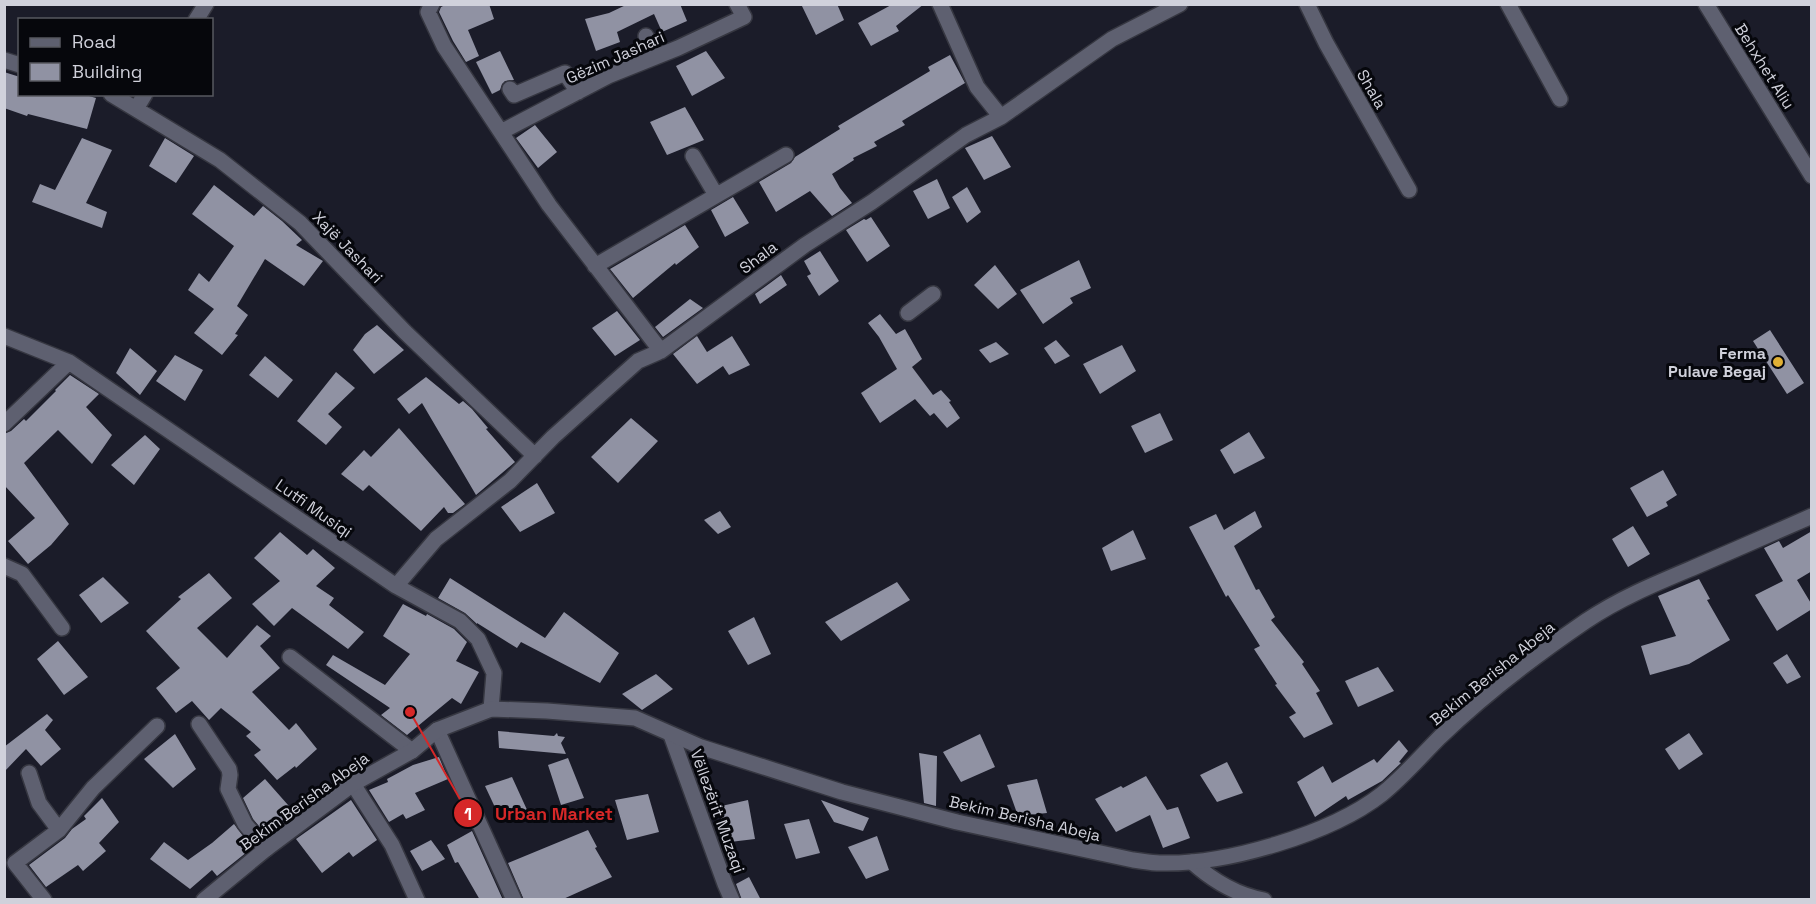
<svg xmlns="http://www.w3.org/2000/svg" width="1816" height="904" viewBox="0 0 1816 904" font-family="'Space Grotesk',sans-serif">
<rect width="100%" height="100%" fill="#1b1c29"/>
<path fill="#9092a3" d="M447,4H489L494,19L468,30L479,56L466,62L453,41L439,12L441,7Z
M628,4H680L687,21L662,32L654,14L617,32L620,42L596,51L585,19L609,13Z
M801,4H837L844,20L816,35Z
M893,4H924L896,26L899,31L871,46L858,23Z
M500,51L514,80L505,81L502,84L500,90L492,94L476,62Z
M706,51L725,78L692,96L676,66Z
M950,55L965,83L902,121L905,125L874,142L877,146L853,158L854,160L832,174L840,188L852,203L832,216L810,191L776,212L759,182L791,163L795,157L840,129L838,126L930,71L928,67Z
M4,72L20,77V94H82L96,98L87,129L28,114L27,116L4,108Z
M685,107L704,140L667,155L650,122Z
M535,125L557,152L538,168L516,138Z
M992,136L1011,167L984,180L965,148Z
M82,138L112,150L86,203L107,212L102,228L32,202L40,184L55,190Z
M165,138L194,156L176,183L149,166Z
M937,179L950,208L928,219L913,191Z
M214,185L254,216L263,206L282,221L302,240L296,245L323,261L304,286L265,259L237,306L248,315L235,334L238,335L222,355L194,333L214,309L188,290L199,273L209,282L234,246L192,214Z
M967,187L981,212L967,223L952,197Z
M733,197L749,223L725,237L711,210Z
M871,217L890,246L867,262L846,230L864,219L866,220Z
M685,225L699,247L676,265L675,263L633,298L610,269Z
M820,251L839,281L819,296L807,276L811,274L804,261Z
M1079,260L1091,288L1070,298L1073,303L1043,324L1020,290Z
M995,265L1017,294L998,309L974,285Z
M781,275L787,285L760,304L755,294Z
M690,299L703,308L663,337L655,327Z
M617,311L640,340L615,356L592,328Z
M880,314L896,334L905,329L922,359L912,367L933,395L941,390L951,401L949,402L960,418L947,428L934,413L930,416L915,399L880,423L861,393L897,369L879,337L868,323Z
M377,325L404,350L374,374L353,350L365,334Z
M1770,330L1804,383L1787,394L1753,341Z
M697,336L707,352L732,336L750,365L729,375L723,366L697,384L673,354Z
M1056,340L1070,356L1055,364L1044,348Z
M996,342L1009,354L990,363L979,350Z
M1122,345L1136,371L1100,394L1083,364Z
M130,348L157,371L140,395L116,373Z
M175,355L203,370L185,401L156,381Z
M265,356L293,380L278,398L249,375Z
M336,372L355,388L328,414L342,427L326,445L297,421Z
M70,375L99,394L86,407L112,435L92,464L58,430L24,463L69,524L51,545L28,564L8,541L35,518L4,485V434L11,431L24,419L26,421L56,391L55,390Z
M426,377L459,404L463,401L472,409L488,428L486,429L515,462L476,495L422,403L409,414L397,399Z
M1160,413L1173,440L1145,453L1131,426Z
M631,418L658,441L618,483L591,457Z
M399,428L465,504L453,513H448L444,507L421,531L369,485L363,491L341,474L364,450L371,457Z
M1249,432L1265,458L1234,474L1220,450Z
M145,435L160,449L134,485L111,465Z
M1663,470L1677,495L1666,502L1668,506L1647,517L1630,488Z
M537,483L555,513L520,532L501,507Z
M720,511L731,527L718,534L704,520Z
M1255,511L1262,527L1234,546L1256,590L1259,589L1275,617L1271,620L1304,662L1302,664L1320,691L1316,693L1333,724L1304,738L1289,717L1296,713L1275,685L1277,684L1254,649L1260,646L1228,595L1226,597L1189,527L1216,514L1224,530Z
M1633,526L1650,554L1628,567L1612,539Z
M1133,530L1146,559L1111,571L1102,548Z
M1812,531V571L1797,580L1812,605V609L1777,631L1755,595L1783,581L1764,548L1779,541L1783,548Z
M280,532L307,555L313,549L335,568L316,586L334,598L329,605L364,632L348,649L292,608L274,626L252,604L280,581L254,558Z
M209,573L232,598L197,628L227,658L257,625L271,636L260,646L280,668L252,692L289,730L296,723L317,749L296,768L295,766L277,780L254,755L261,750L246,736L251,732L221,708L209,720L192,701L176,713L156,688L180,668L146,631L181,599L178,597Z
M103,577L129,603L101,623L79,595Z
M450,578L545,638L564,612L619,653L600,683L521,642L517,648L477,623V624L465,613L438,598Z
M1699,579L1710,599L1707,600L1730,640L1689,664L1650,675L1641,646L1676,636L1658,596Z
M897,582L910,600L841,641L825,622Z
M403,604L426,616L427,614L454,629L467,642L456,661L479,672L461,704L452,698L407,735L381,715L390,708L326,665L333,655L385,685L410,654L383,636Z
M754,617L771,654L748,665L728,631Z
M58,641L88,677L64,695L37,659Z
M1787,654L1801,677L1787,684L1773,663Z
M1378,667L1394,691L1358,707L1345,681Z
M656,674L673,689L642,710L622,694Z
M47,714L53,720L45,730L61,749L41,766L26,749L4,772V747Z
M498,731L554,736L557,733L558,736L565,737L561,743L566,754L499,748Z
M1689,733L1703,754L1679,770L1665,749Z
M175,734L196,769L173,788L144,759Z
M980,734L995,767L961,782L943,752Z
M1399,740L1408,751L1399,762L1401,763L1382,781L1348,800L1346,796L1315,817L1297,782L1323,766L1332,783L1374,759L1377,763Z
M919,753L937,756L936,806L924,803Z
M439,757L448,779L415,793L425,810L406,819L403,814L389,822L369,790L388,782L387,779L413,765Z
M568,758L584,798L561,805L548,765Z
M1227,762L1243,793L1217,802L1200,775Z
M1146,776L1167,810L1178,807L1190,838L1163,848L1150,815L1116,832L1095,799L1121,786L1123,788Z
M512,777L528,812L500,818L485,786Z
M265,779L296,814L284,823L282,820L265,833L253,819L243,798Z
M1037,779L1047,813L1018,816L1007,785Z
M648,794L659,832L627,840L615,800Z
M102,798L119,822L99,843L106,851L83,871L78,865L46,887L29,865L65,838L72,829L86,819L84,816Z
M351,800L377,840L353,857L349,852L322,873L296,839Z
M748,800L755,839L730,842L717,807Z
M821,800L869,818L863,831L834,822Z
M809,819L820,853L796,859L784,824Z
M234,824L252,848L217,876L212,870L190,889L150,859L164,842L188,860L212,843Z
M588,830L597,847L595,848L612,877L561,900H524L508,863Z
M472,831L503,900H480L458,862L455,863L447,845Z
M877,836L889,870L866,879L848,847Z
M431,840L445,859L422,871L410,851Z
M749,877L761,900H742L736,884Z"/>
<g fill="none" stroke-linecap="round" stroke-linejoin="round">
<defs>
<path id="street" d="M432,4L428,12L444,46L549,205L661,351
M940,4L977,87L1001,117
M1307,4L1326,43L1409,190
M1508,4L1560,99
M1706,4L1812,176
M196,20L206,4
M646,36L655,57
M4,60L20,65
M510,89L514,95L565,73L578,92
M111,94L220,160L300,223L405,332L535,456
M136,109L145,94
M501,132L608,76L678,48L744,17L737,4
M693,156L716,195
M595,266L786,155
M908,313L933,294
M4,336L69,362L396,586L460,621L478,639L494,673L491,709
M4,424L69,362
M4,566L22,574L62,628
M396,586L436,539L510,481L553,437L638,361L661,351L805,245L872,202L966,135L1001,117L1112,39L1180,4
M290,657L412,751
M199,724L229,769L230,775L228,789L245,824L266,849
M437,730L514,900
M671,735L725,884L732,900
M29,773L39,803L59,830
M353,784L392,845L417,900
M1192,862C1212,880 1237,895 1264,900
M44,900L15,863L59,830L93,788L157,726"/>
<path id="secondary" d="M204,900L266,849L353,784L412,751L437,730L491,709L547,711L635,718L701,747L842,792L957,822L1133,860C1142,861 1151,863 1160,863C1225,865 1331,834 1382,794C1403,777 1421,756 1440,737C1484,695 1536,655 1586,621C1620,598 1657,583 1695,567C1734,550 1773,533 1812,516"/>
</defs>
<use href="#street" stroke="#363741" stroke-width="18"/>
<use href="#secondary" stroke="#363741" stroke-width="18"/>
<use href="#street" stroke="#5e6070" stroke-width="15"/>
<use href="#secondary" stroke="#5e6070" stroke-width="15"/>
</g>
<circle fill="#e0b034" stroke="#06070c" stroke-width="2" cx="1778" cy="362" r="6"/>
<g text-anchor="middle" stroke-width="6" stroke-linejoin="round" paint-order="stroke">
<g font-size="16" fill="#d0d1db" stroke="#06070c">
<text transform="translate(615 57) rotate(-24)" y="6">Gëzim Jashari</text>
<text transform="translate(1765 66) rotate(58)" y="6">Behxhet Aliu</text>
<text transform="translate(1372 89) rotate(60)" y="6">Shala</text>
<text transform="translate(348 247) rotate(46)" y="6">Xajë Jashari</text>
<text transform="translate(758 257) rotate(-37)" y="6">Shala</text>
<text transform="translate(314 508) rotate(35)" y="6">Lutfi Musiqi</text>
<text transform="translate(1492 673) rotate(-39)" y="6">Bekim Berisha Abeja</text>
<text transform="translate(304 801) rotate(-36)" y="6">Bekim Berisha Abeja</text>
<text transform="translate(718 811) rotate(70)" y="6">Vëllezërit Muzaqi</text>
<text transform="translate(1025 818) rotate(13)" y="6">Bekim Berisha Abeja</text>
</g>
<g font-size="16" font-weight="bold" fill="#d0d1db" stroke="#06070c" text-anchor="end">
<text x="1766" y="359">Ferma<tspan x="1766" dy="18">Pulave Begaj</tspan></text>
</g>
</g>
<path fill="none" stroke="#d62828" stroke-width="2" d="M410 712L468 813"/>
<g fill="#d62828" stroke="#06070c" stroke-width="2">
<circle cx="410" cy="712" r="6"/>
<circle cx="468" cy="813" r="15"/>
</g>
<g font-size="18" text-anchor="middle" font-weight="bold" fill="#fff">
<text x="468" y="820">1</text>
</g>
<g font-size="18" text-anchor="middle" font-weight="bold" fill="#d62828" stroke="#06070c" stroke-width="6" stroke-linejoin="round" paint-order="stroke">
<text x="554" y="820">Urban Market</text>
</g>
<rect width="1816" height="904" fill="none" stroke="#d0d1db" stroke-width="12"/>
<rect x="18" y="18" width="195" height="78" fill="#06070c" stroke="#57585f" stroke-width="1.5"/>
<rect x="30" y="38" width="30" height="9" fill="#5e6070" stroke="#57585f" stroke-width="1.5"/>
<text x="72" y="48" font-size="18" fill="#d0d1db">Road</text>
<rect x="30" y="63" width="30" height="18" fill="#9092a3" stroke="#57585f" stroke-width="1.5"/>
<text x="72" y="78" font-size="18" fill="#d0d1db">Building</text>
</svg>
